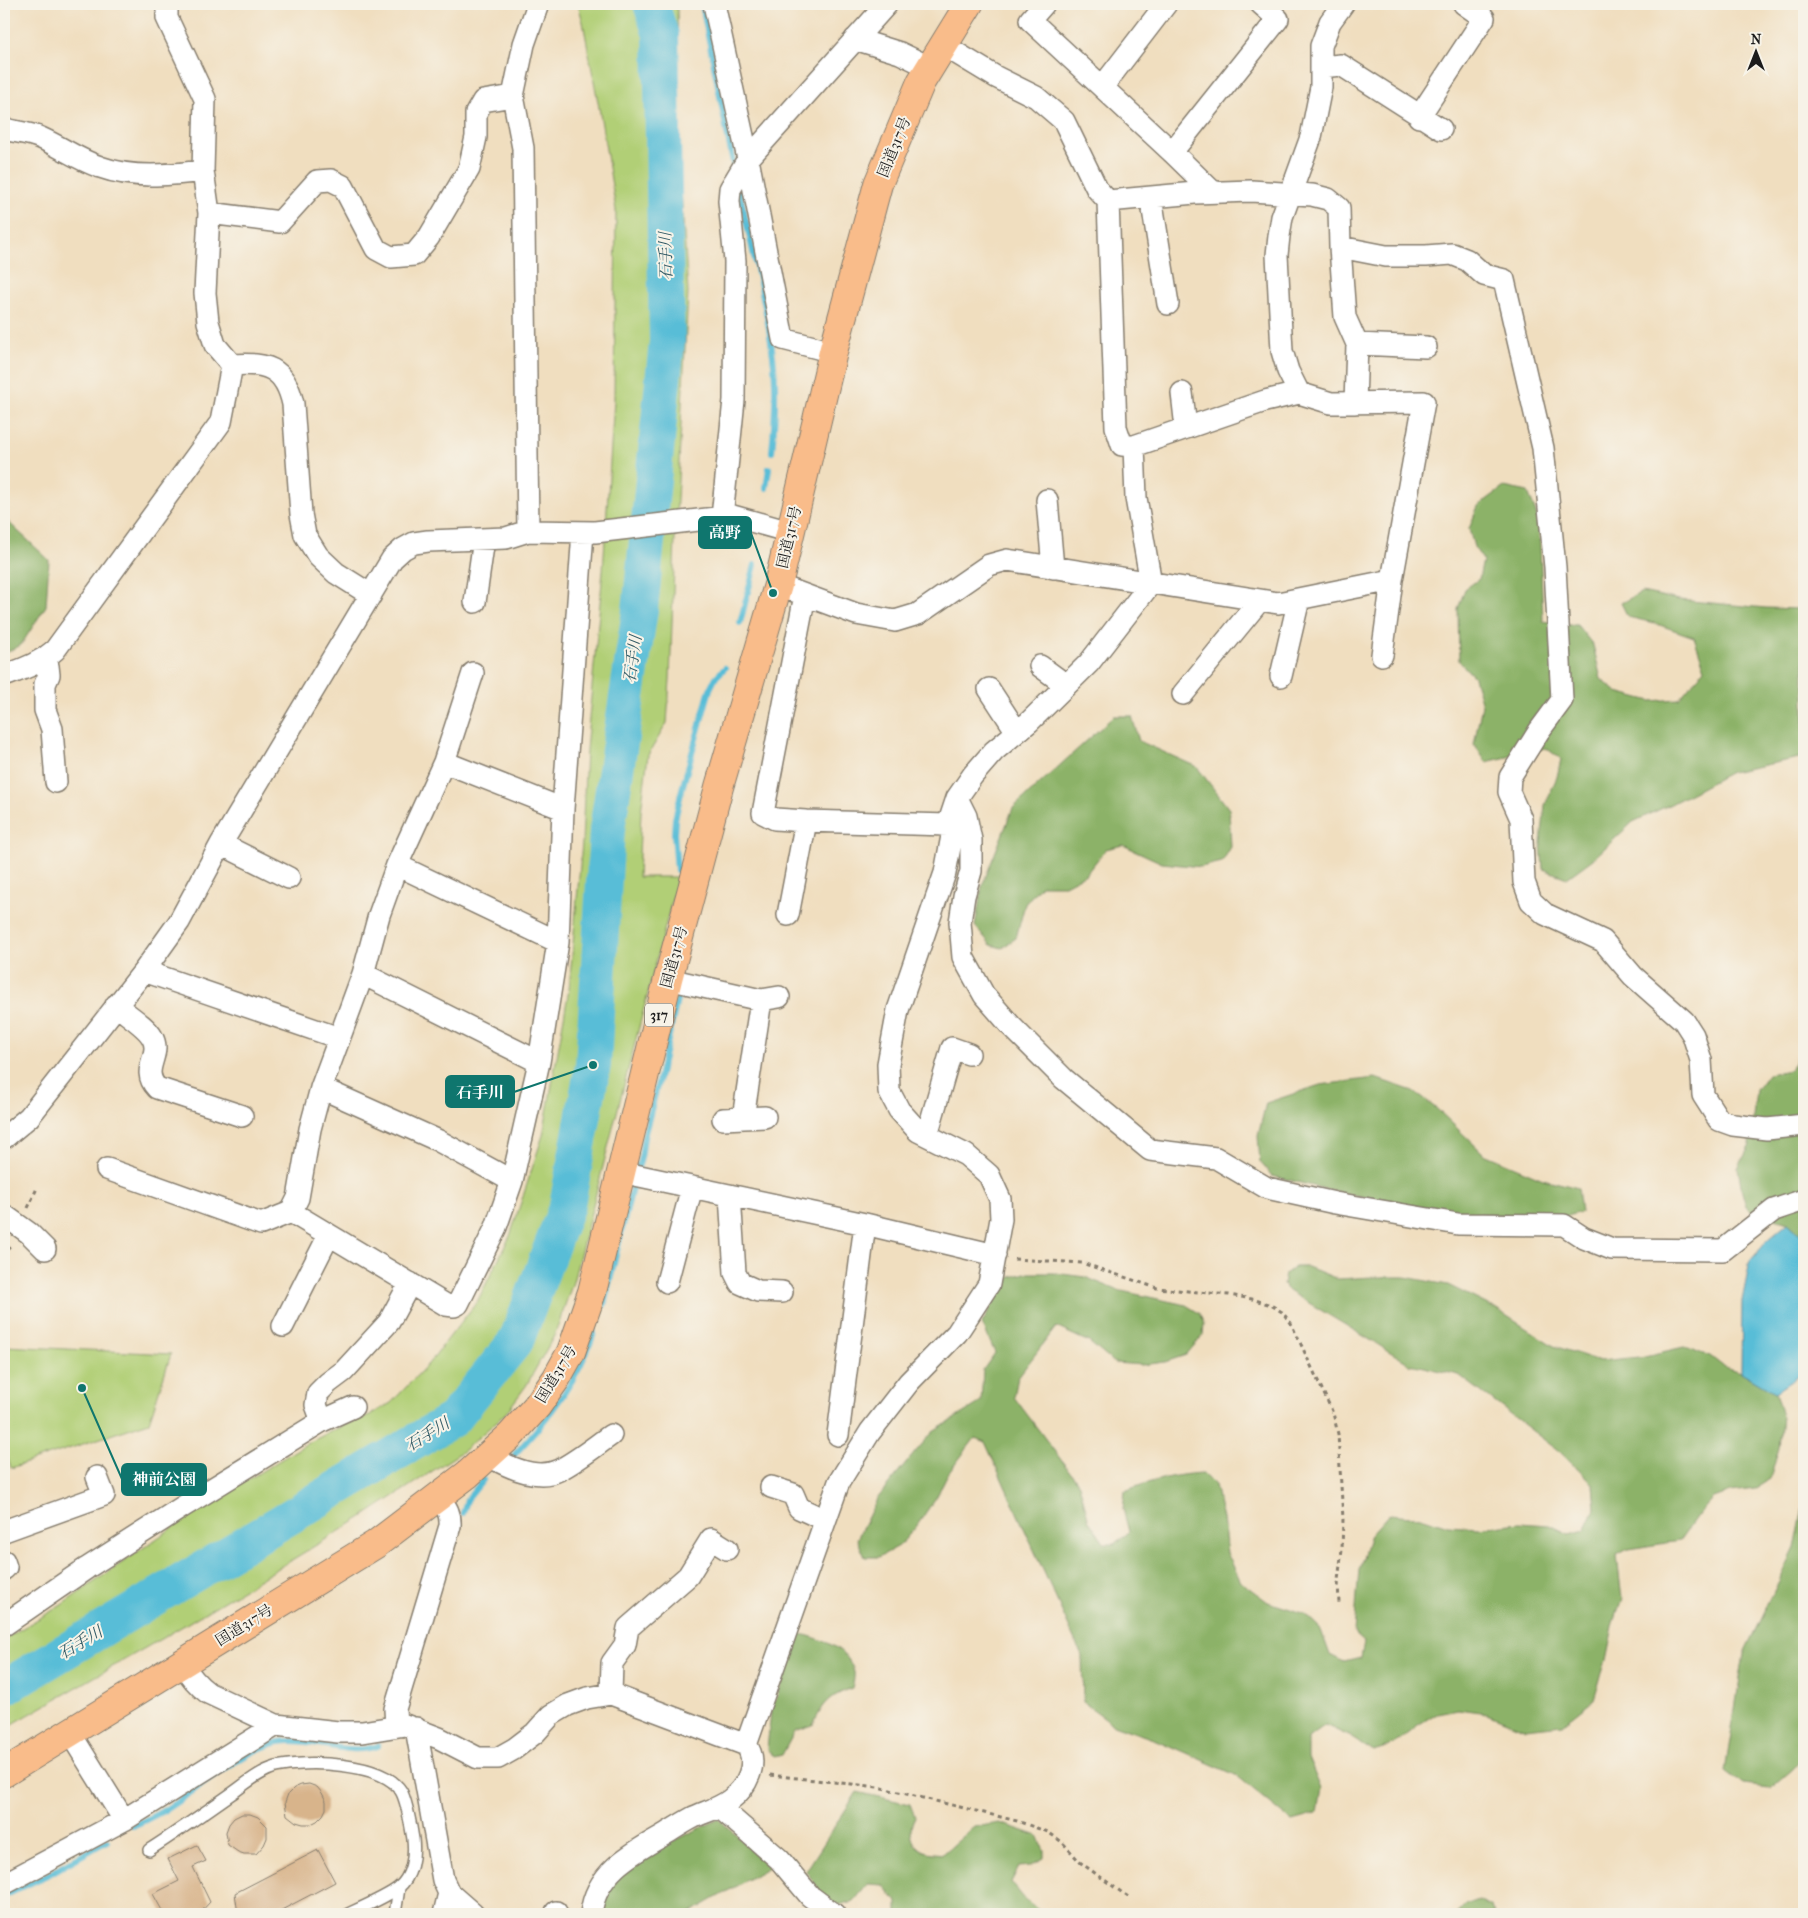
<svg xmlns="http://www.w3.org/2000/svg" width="1808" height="1918" viewBox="0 0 1808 1918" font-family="'IM FELL French Canon','Noto Serif JP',serif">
<rect width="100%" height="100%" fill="#f7f3e8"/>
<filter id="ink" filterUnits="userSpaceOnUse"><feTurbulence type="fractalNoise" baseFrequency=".02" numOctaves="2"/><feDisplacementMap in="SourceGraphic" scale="10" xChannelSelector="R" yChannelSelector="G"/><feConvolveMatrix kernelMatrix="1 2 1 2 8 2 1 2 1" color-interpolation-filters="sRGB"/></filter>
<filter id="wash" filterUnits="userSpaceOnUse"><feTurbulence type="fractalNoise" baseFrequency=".0096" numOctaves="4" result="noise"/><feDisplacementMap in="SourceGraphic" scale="20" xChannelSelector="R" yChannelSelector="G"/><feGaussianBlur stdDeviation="1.12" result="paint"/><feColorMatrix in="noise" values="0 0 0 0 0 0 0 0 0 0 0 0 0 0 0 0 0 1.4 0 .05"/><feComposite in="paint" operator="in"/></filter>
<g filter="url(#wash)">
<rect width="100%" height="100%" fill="#f0debf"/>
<path fill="#b1cf76" stroke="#667649" d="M578,4H677L680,175L688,292L675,538L670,679L667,723L648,755L641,812L638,877H678L573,1282L555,1334L526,1386L505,1414L463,1451L361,1518L173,1632L4,1729V1639L60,1606L189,1516L306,1444L340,1427L368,1416L391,1403L429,1363L477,1302L510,1236L543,1135L569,989L582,843L586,750L603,571L614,400L616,210L600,113L583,22Z
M4,1346L171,1354L149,1422L11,1468L4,1448Z"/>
<path fill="#8cb267" stroke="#546742" d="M1504,487L1528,492L1539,521L1543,621L1566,625H1577L1593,645L1601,679L1617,692L1651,701L1679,699L1705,669L1694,637L1654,623L1628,617L1621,603L1642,592L1679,600L1766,608L1804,609V757L1731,772L1667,806L1633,822L1593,859L1567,878L1543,869L1541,843L1545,805L1557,777L1561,759L1546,748L1486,762L1474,744L1482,705L1474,677L1459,661L1458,609L1465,589L1479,579L1483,560L1474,547L1469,529L1478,506Z
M4,518L49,560L46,606L21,645L4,654Z
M1114,716H1132L1139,741L1197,767L1229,809L1231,847L1222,862L1201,867L1162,863L1123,845L1106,849L1086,874L1065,885H1041L1025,904L1016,938L1002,948L991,945L975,926L982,886L1013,808Z
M1804,1044V1234L1801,1235L1788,1223L1753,1212L1746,1206L1742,1192L1738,1168L1750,1145L1756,1090L1768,1074L1790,1070Z
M1375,1078L1413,1091L1437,1109L1484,1154L1543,1179L1578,1188L1581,1212L1563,1217L1460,1213L1342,1193L1272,1176L1260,1162L1258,1136L1266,1103L1320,1085Z
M1295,1267H1308L1338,1279L1372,1277H1405L1448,1285L1496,1309L1554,1346L1600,1361L1640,1357L1684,1347L1710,1356L1724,1367L1741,1372L1775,1392L1782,1416L1779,1448L1770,1479L1754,1489L1731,1492L1714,1498L1696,1517L1679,1541L1628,1549L1617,1555L1622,1599L1613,1626L1606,1660L1594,1700L1562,1725L1526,1729L1487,1713L1458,1709L1437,1713L1418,1725L1393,1745L1373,1751L1351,1737L1325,1725L1308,1738V1758L1321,1789L1317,1814L1292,1821L1236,1775L1156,1740L1116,1726L1083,1702L1082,1656L985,1442L975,1438L947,1475L937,1496L916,1527L899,1546L879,1557H865L857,1539L877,1499L917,1450L933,1432L981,1402L983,1370L995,1353L982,1323L1008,1278L1025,1273H1054L1085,1277L1117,1290L1186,1305L1199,1313L1204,1324L1203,1335L1186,1355L1165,1362L1142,1365L1114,1363L1089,1342L1056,1327L1018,1377L1014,1397L1079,1484L1089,1521L1105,1544H1115L1129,1532L1123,1509L1125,1491C1149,1481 1177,1474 1203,1473L1215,1485L1223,1519L1227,1553L1241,1582L1268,1602L1303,1613L1321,1630L1330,1655L1344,1662L1361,1658L1364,1642L1354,1633L1359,1570L1370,1535L1389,1514L1421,1517L1448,1526L1479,1528L1519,1523L1550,1525L1569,1534L1585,1530L1595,1509L1593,1484L1560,1452L1459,1375L1410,1364L1289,1291L1283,1285L1285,1274Z
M1804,1502V1757L1793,1769L1771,1788L1743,1785L1725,1771L1744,1653L1795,1548Z
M801,1634C822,1639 848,1648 854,1672C855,1676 853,1683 852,1688C828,1697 824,1703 813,1725L795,1731L782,1755L774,1757L767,1749L771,1711Z
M857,1792L910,1804L915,1817C908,1828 910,1845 924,1851C929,1853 937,1853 943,1854L974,1827L1000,1823L1038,1836L1044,1850V1858L1030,1866L1019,1867L1011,1882L1023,1897L1043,1914H897V1902L884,1885L868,1884L854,1901L831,1907L806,1871Z
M719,1819L769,1867L688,1914H603L604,1901L619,1876L653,1851Z
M1479,1900L1491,1907L1494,1914H1456L1465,1905Z"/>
<path fill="#59bdd7" stroke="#3a6c7a" d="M1788,1223L1801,1235L1804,1234V1372L1775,1392L1741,1372L1742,1301L1750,1261L1768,1240Z"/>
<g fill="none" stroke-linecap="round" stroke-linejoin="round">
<path stroke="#59bdd7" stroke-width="6" d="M702,4L734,168
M739,190C751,245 766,300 773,356C777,387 775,421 772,452
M766,488L769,468
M740,623L755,565
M677,870L674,834L675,819L682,789L710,689L716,677L725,668
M638,1167C644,1153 641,1146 645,1133C657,1089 667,1045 677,1000
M604,1305L633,1184
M515,1454C549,1418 578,1380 594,1333
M463,1513L467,1500L483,1480
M133,1826C146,1820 159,1814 171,1806C201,1787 245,1749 279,1742C312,1736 345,1757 378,1746
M4,1896L51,1873L107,1841"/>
<path stroke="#59bdd7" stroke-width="36" d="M4,1688L453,1419L516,1341L567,1205L593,1065L607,830L640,610L667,341L661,35L651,4"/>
</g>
<g id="blocks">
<path fill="#d8b48b" d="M309,1784L317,1787L322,1793L326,1801V1809L323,1815L317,1821L311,1824H303L296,1822L287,1815L285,1802L288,1794L294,1788L301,1785Z
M242,1814H250L258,1817L267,1826V1838L264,1845L256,1854H244L238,1852L228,1845L226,1832L229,1824L234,1818Z
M197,1845L206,1861L193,1867L210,1902L199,1914H164L153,1894L179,1881L168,1859Z
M318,1850L335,1882L274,1914H238L235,1893Z"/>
</g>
</g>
<g filter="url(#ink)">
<use href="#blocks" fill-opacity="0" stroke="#867d6e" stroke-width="1"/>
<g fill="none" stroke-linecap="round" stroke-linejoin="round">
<defs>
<path id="lane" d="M149,1850C177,1832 204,1813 231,1794C244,1785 260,1771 276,1767C306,1760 383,1762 401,1791C407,1801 411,1827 413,1839C415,1856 412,1877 398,1888C388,1896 361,1908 348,1914
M395,1914L399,1888"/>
<path id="street" d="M714,4L748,159L783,339L833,352
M1044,4L1030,20L1172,152L1213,192
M855,39L900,53L929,67
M1321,67L1341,65L1441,129
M1103,86L1166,4
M1419,117L1484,18L1464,4
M4,129C16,132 30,133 41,138C61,147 79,160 100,167C133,179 169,175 203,171
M1172,152L1278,19L1261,4
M1151,197L1168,304
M1108,201L1195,193L1251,191L1312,195L1328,199L1339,208L1340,247L1386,256H1426L1452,254L1467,260L1484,275L1504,280L1543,448L1555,567L1562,700L1539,731L1510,777L1509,792L1521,819L1524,882L1531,901L1545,914L1603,941L1633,976L1684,1021L1693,1035L1701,1060L1703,1095L1719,1120L1733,1125L1767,1129L1804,1125
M209,213L280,222L317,181L331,180L343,186L376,249L391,257L414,255L429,237L469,169L476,137V113L483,101L513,96
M1340,247L1345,317L1357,344L1355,403
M1357,344L1426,347
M232,365C266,362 285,367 293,404L301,514L305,535L318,556L336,573L371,595
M1182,393L1186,428
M1299,393L1288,371L1282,351L1277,255L1279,236L1282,217L1311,137L1321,87V46L1330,22L1343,4
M1047,500L1053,568
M722,517L734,400L735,261L729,201L730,189L748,159L887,4
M528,531L523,148L513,96L524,44L538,4
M778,585L856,614L895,621L918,614L989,565L1007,560L1278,603L1392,580L1424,402L1331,403L1299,393L1265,401L1134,446
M805,595L763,813L775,819L806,821L948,825
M475,602L484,539
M1382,655L1392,580
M44,660L48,666L49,675L45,684V710L52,729L56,782
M1040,666L1066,685
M4,676C23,669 39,664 55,650L221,422L232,365L215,345L208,322L205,293L209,213L203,171L205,99L167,18V4
M1281,676L1299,599
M989,689L1017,732
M1183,694L1260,600
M444,762L563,809
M957,798L966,816L971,840V871L964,896L960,922L963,957L984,995L1011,1026L1064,1079L1150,1150L1216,1158L1267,1188L1335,1203L1458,1224L1564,1225L1584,1238L1612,1249L1723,1250L1774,1210L1804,1200
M221,844L289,878
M397,865L558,942
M788,915L806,821
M144,971L339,1038
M363,974L539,1062
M668,979L761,1000L779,997
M116,1005C126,1014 146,1026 152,1037C163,1055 139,1069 157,1088L242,1116
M321,1088L437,1140L512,1181
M743,1118L761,1000
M723,1119L765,1117
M927,1135L952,1048L969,1054
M4,1138L29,1117L144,971L179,922L221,844L392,559L403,549L414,543L428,541L506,538L528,531L595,532L733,516L790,532
M107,1169L261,1224L291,1212L298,1198L310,1129L321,1088L363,974L379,915L397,865L444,762L473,673
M621,1172L865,1224L995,1255
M730,1195L735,1273L740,1283L758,1291L782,1292
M291,1212L446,1305L454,1306L458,1304L496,1227L512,1181L539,1062L558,942L563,809L583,532
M4,1215L29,1233L45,1249
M667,1282L692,1187
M283,1326L329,1235
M322,1421L316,1405L318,1393L328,1383L344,1371L389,1322L410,1283
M838,1435L865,1224
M489,1456C508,1467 537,1481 559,1470C577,1461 594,1447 611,1435
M771,1487L793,1494L799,1508L825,1520
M4,1531L104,1495L97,1477
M4,1561L6,1567L4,1569
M4,1625L87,1568L184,1506L322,1421L353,1407
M182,1663C189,1675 196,1684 208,1693L276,1725L338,1732H362L405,1725L439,1738L478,1758H498L514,1749L535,1733L551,1715L568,1705L587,1698L611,1694L746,1745C760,1763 746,1788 730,1800C718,1809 704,1812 692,1818C681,1824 672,1830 662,1836C630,1854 595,1874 591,1914
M611,1694L612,1663L625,1645L628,1628L688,1576L711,1539L727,1549
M396,1726L395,1709L450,1526C451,1513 446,1507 439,1497
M416,1728L443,1880L449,1893L473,1914
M70,1733L124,1820
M746,1745L839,1482L870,1432L909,1382L957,1333L989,1284L1001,1219L1000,1199L989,1175L966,1155L918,1131L899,1110L889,1091L888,1064L898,1010L945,873L952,836L948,825L957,798L973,775L994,751L1029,722L1089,663L1151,583L1136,498L1134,446L1122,445L1116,427L1108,201L1097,189L1064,121L1036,97L996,77L943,45
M719,1807L779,1859L810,1896L834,1914
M4,1884L124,1820L276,1725
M556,1912L557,1914
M444,1914L449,1893"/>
<path id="highway" d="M4,1773L376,1544L468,1474L511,1435L537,1406L556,1379L571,1352L592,1292L668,979L719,787L778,585L833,352L878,184L921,82L969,4"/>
</defs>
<use href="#lane" stroke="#867d6e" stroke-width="14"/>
<use href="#street" stroke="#867d6e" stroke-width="24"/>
<use href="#highway" stroke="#867d6e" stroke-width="30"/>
<path stroke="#867d6e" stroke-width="3" stroke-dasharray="4 4" stroke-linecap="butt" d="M28,1208L37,1188
M4,1257L11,1243
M1014,1259L1082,1263L1157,1288L1229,1295L1252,1299L1271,1305L1282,1312L1291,1323L1333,1413L1338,1434L1343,1519L1342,1550L1338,1580L1339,1604
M770,1775L878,1787L1017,1821L1048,1832L1062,1842L1081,1863L1131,1899"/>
<use href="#lane" stroke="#fff" stroke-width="11"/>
<use href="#street" stroke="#fff" stroke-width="21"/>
<use href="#highway" stroke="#f9bc8a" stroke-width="28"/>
</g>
</g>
<g text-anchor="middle" stroke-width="4" stroke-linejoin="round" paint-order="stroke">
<rect fill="#f7f3e8" stroke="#5e5c59" stroke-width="1" x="645" y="1003.5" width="28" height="23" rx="4"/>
<g font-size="14" font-weight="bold" fill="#1c1c1c">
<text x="659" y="1020">317</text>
</g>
<g font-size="15" fill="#1c1c1c" stroke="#f7f3e8">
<text transform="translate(894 147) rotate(-68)" y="5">国道317号</text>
<text transform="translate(789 537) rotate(-77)" y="5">国道317号</text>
<text transform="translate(674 957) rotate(-75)" y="5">国道317号</text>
<text transform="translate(556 1374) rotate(-59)" y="5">国道317号</text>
<text transform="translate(244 1625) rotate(-32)" y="5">国道317号</text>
</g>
<g font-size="16" font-style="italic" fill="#345c67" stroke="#f7f3e8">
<text transform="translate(665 256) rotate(-91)" y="6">石手川</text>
<text transform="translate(632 659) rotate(-82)" y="6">石手川</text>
<text transform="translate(427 1434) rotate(-32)" y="6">石手川</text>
<text transform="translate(80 1642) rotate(-31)" y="6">石手川</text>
</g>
</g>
<path fill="none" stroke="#0f766e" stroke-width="2" d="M773 593L751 533M593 1065L514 1092M82 1388L122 1479"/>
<g fill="#0f766e" stroke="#f7f3e8" stroke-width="2">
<circle cx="773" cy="593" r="5"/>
<circle cx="593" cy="1065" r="5"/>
<circle cx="82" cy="1388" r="5"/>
</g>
<g fill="#0f766e" stroke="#0f766e" stroke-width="2">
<rect x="699" y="517" width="52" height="31" rx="5"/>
<rect x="446" y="1076" width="68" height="31" rx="5"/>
<rect x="122" y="1464" width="84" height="31" rx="5"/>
</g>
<g font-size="16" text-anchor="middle" font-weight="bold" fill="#fff">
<text x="725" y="538">高野</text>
<text x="480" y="1098">石手川</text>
<text x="164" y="1485">神前公園</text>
</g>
<rect width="1808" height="1918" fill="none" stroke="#f7f3e8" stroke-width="20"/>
<g transform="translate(1756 52)" stroke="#f7f3e8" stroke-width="4" paint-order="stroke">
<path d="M0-4L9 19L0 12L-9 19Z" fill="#1c1c1c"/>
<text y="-8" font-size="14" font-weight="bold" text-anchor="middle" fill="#1c1c1c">N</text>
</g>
</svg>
